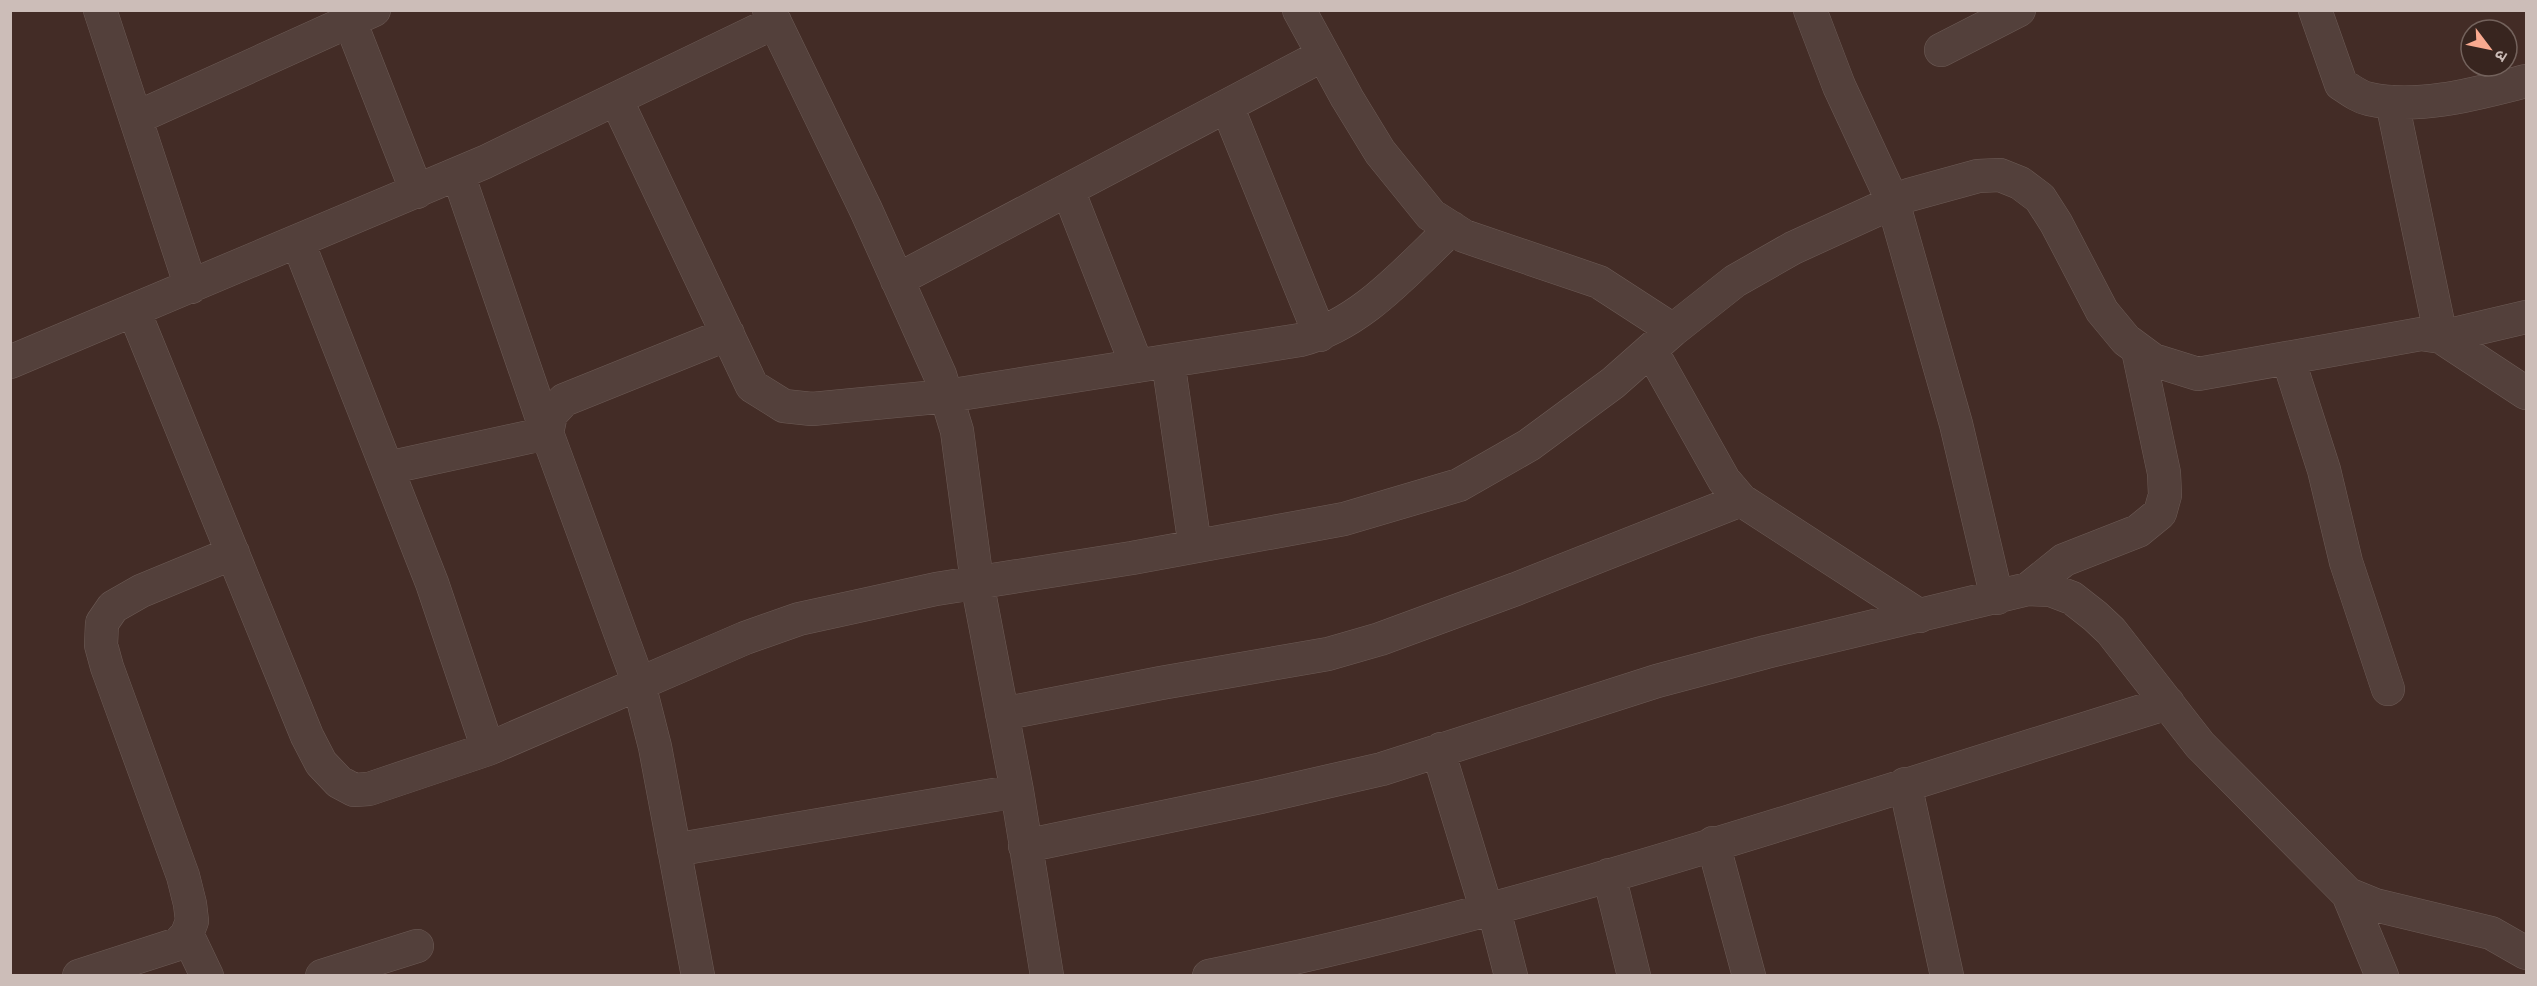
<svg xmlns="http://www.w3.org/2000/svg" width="2537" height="986" viewBox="0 0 2537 986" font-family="'PT Sans Narrow','Noto Sans Devanagari',sans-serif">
<rect width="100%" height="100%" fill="#432c26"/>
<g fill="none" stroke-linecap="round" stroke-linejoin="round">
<defs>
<path id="minor" d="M100,10L191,287
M769,10L866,210L940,375L957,431L977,582L1017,791L1047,976
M1299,10L1347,98L1380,152L1431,215L1464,236L1599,282L1673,330
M1810,10L1839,86L1893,202L1956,424L1997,598
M2315,10L2341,84C2350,90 2359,97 2369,99C2420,110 2478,93 2526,81
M350,21L417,192
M1941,50L2019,10
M616,99L752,386L784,406L812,409L947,396L1300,340C1362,324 1406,271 1452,228
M2392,102L2441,337L2526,317
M1227,106L1320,335
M136,118L374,10
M1068,190L1137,366
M298,242L432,583L488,749
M897,280L1323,55
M134,311L307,736L321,763L339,782L354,790L369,789L488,749L745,638L799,619L936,589L1132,558L1344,519L1459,485L1529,445L1613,383L1673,330L1735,281L1793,248L1909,195L1978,176L2000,175L2020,183L2040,198L2056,223L2102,311L2126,340L2153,360L2198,374L2421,334L2441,337L2526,393
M1651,350L1724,480L1741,500L1920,616
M2288,358L2324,470L2346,562L2388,689
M1168,361L1195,546
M10,362L485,162L775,22
M387,468L547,433L458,174
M2028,589L2064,560L2138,531L2160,513L2165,495L2164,473L2138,350
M1002,714L1161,683L1328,654L1380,639L1516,589L1741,500
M1441,749V760L1487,911
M1905,784L1947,976
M1713,843L1749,976
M1025,846L1260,797L1382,769L1657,681L1766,652L2028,589L2051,590L2072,598L2095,616L2111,631L2200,745L2348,894L2375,905L2491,933L2526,953
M674,850L1017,791
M1609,875L1634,976
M2348,894L2382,976
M1494,910L1511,976
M187,934L207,976
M79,976L178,944L187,934L192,921L190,904L183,876L107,667L101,645L102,623L113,607L141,591L233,553
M322,976L417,946
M698,976L655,747L639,684L547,433L551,414L564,400L728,334
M1209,976C1535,910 1850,801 2168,703"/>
</defs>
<use href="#minor" stroke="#6d5b56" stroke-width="34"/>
<use href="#minor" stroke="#53403b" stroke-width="33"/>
</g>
<rect width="2537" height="986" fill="none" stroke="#ccbdb8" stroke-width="24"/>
<g transform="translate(2489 48) rotate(122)"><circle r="28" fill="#38251f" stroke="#73625c" stroke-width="1.5"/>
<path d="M0-4.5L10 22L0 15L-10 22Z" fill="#f9aa90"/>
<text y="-9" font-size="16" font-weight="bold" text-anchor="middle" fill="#ccbdb8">उ</text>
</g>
</svg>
